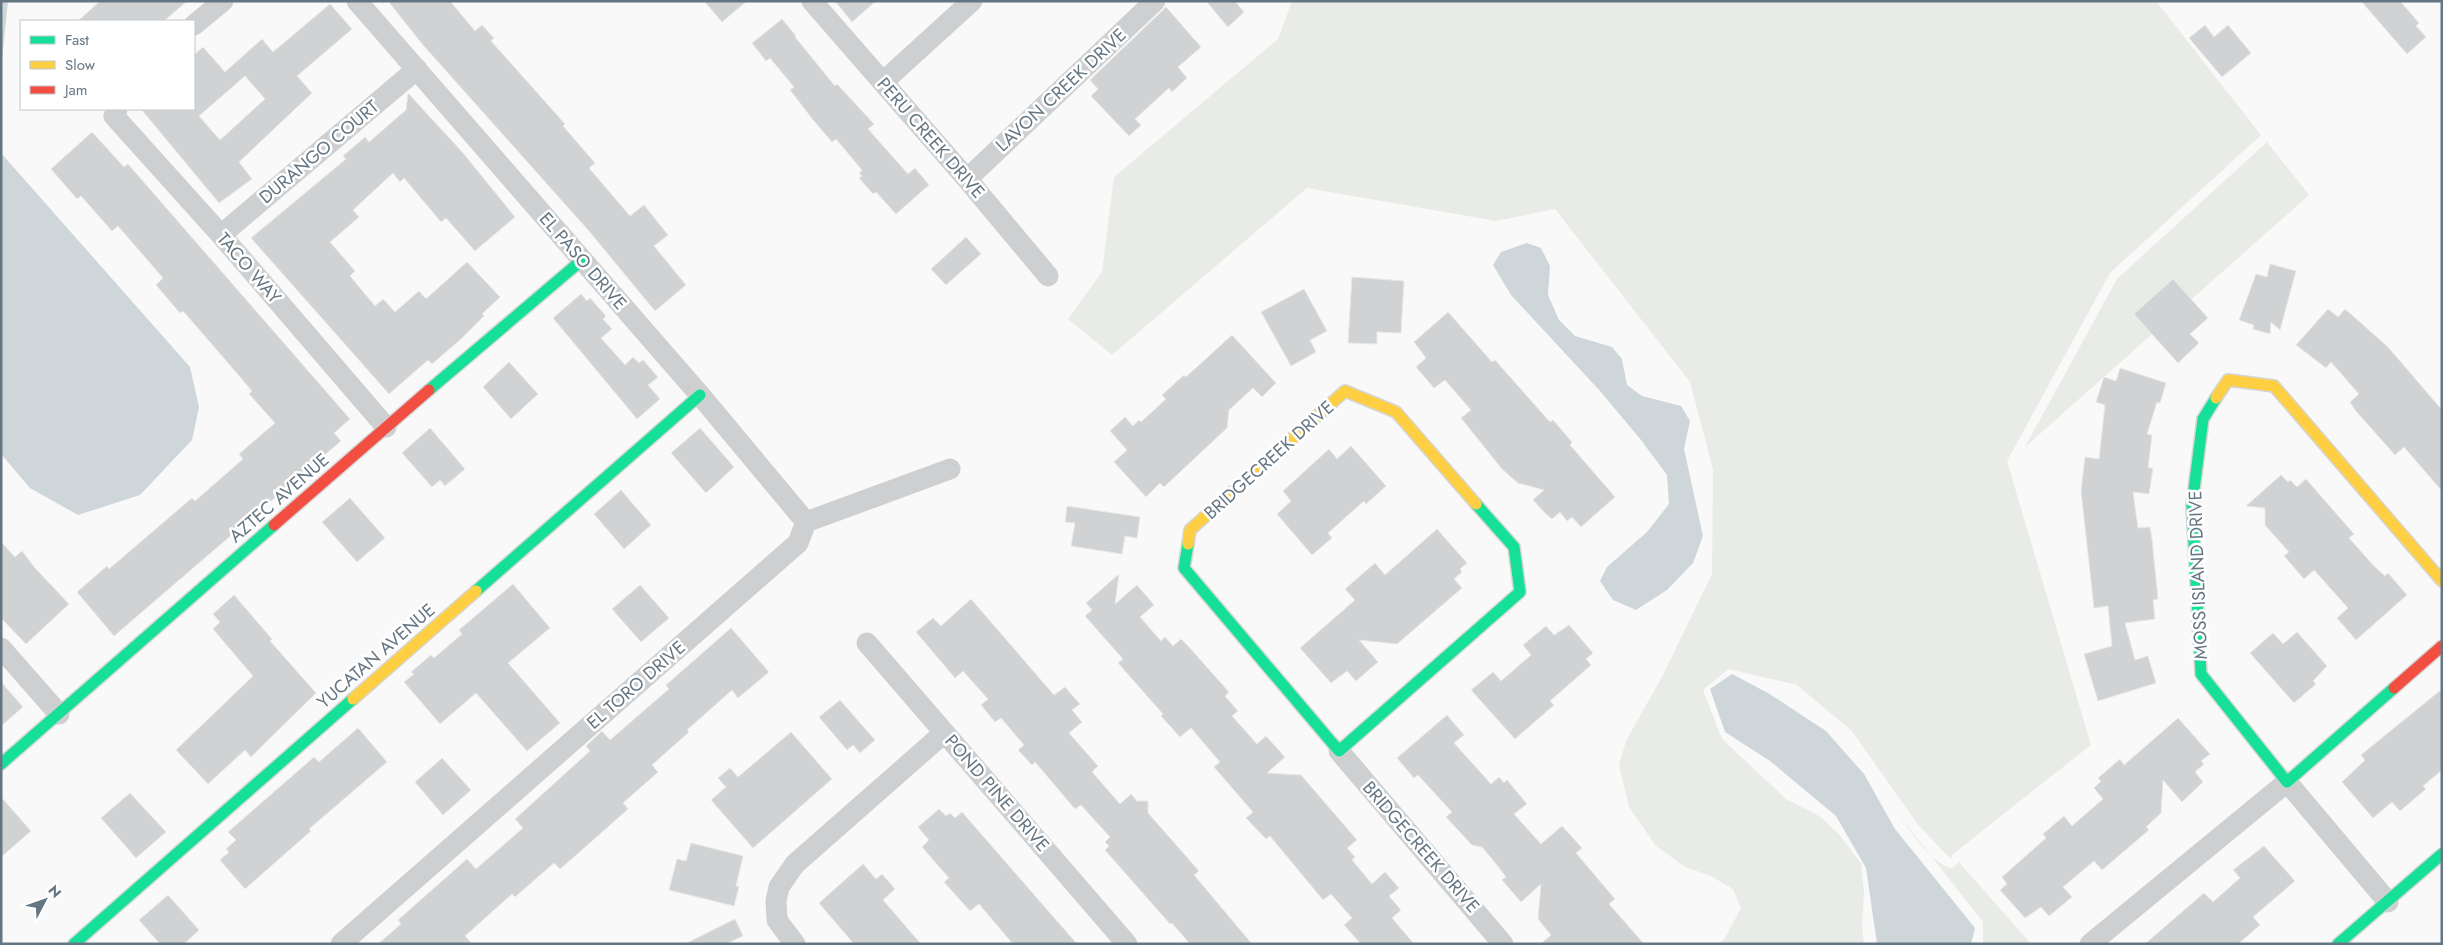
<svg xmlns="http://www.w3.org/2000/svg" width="2443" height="945" viewBox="0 0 2443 945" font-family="Jost,sans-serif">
<rect width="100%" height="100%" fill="#f9f9f9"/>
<path fill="#e8ebe6" d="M1292,1H2156L2261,135L2110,273L2007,461L2091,745L1953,854L1951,859L1919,826L1852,731L1797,685L1728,669L1703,690L1722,739L1786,799L1819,816L1837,832L1861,863L1864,892L1862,925L1864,944H1718L1724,940L1741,908L1733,889L1711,876L1685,867L1656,846L1629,807L1619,765L1626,741L1663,675L1712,574L1713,469L1690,382L1555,209L1496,221L1307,188L1112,355L1068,319L1102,272L1114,177L1278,39Z
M2267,142L2309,195L2025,447L2117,279Z
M1898,814C1909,829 1934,868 1953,868L1959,862L2031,944H1983V922Z"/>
<path fill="#ced6d9" d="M1,1H8L1,69Z
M1,153L190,367L199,407L192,440L140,495L78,515L30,488L1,454Z
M1527,243L1541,248L1550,266L1548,295L1559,320L1575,336L1612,347L1622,359L1627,385L1642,396L1681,406L1690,421L1684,449L1703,536L1693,563L1667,590L1636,610L1613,600L1600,581L1607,567L1647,532L1669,504L1667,475L1641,440L1600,391L1511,295L1493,265L1501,252Z
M1732,674L1768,693L1826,731L1864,774L1895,829L1975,928L1971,944H1877L1866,868L1836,816L1770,761L1725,732L1710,689Z"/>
<path fill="#d0d2d3" stroke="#e8e8e8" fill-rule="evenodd" d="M100,1H187L164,21H78Z
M388,1H450L475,31L482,25L494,38L491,41L565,124L563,126L595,163L589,168L630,216L644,205L668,235L654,246L686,285L655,311L589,231L423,45Z
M704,1H747L722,22Z
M835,1H876L852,22Z
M1206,1H1235L1244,12L1228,27Z
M2361,1H2400L2419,23L2416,26L2426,37L2407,54Z
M330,4L352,29L297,76L312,93L239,162L252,179L219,203L141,109L194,110V55L203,47L225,72L262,39L273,52ZM245,76L265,99L220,140L199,116Z
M1166,7L1201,47L1178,67L1187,78L1172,92L1169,88L1135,119L1141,125L1129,136L1091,96L1098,89L1090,80Z
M782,19L796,36L795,37L835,86L837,84L874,124L868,129L908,174L915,168L929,185L896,214L876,192L873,194L859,178L862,176L859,173L862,170L836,139L832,142L814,121L790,90L794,87L770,58L766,61L752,43Z
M2205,25L2214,37L2228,25L2251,53L2222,77L2189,38Z
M408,93L463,153L515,217L475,251L446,218L441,222L404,178L400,182L393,173L353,210L359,217L330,242L355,271L350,276L375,306L383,299L395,312L419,291L425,298H427L467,262L500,297L482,314L484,316L462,338L432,364L428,360L389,394L251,238L346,159L343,156L365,137L369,142L406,110Z
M92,132L124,167L128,164L350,419L334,433L341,441L114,636L77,592L107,566L109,569L192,498L195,501L243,459L239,454L275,423L249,394L252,391L223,357L183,311L180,313L156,285L163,278L118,226L112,231L81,196L77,199L51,169Z
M966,237L981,254L946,285L931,269Z
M2270,264L2296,271L2280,330L2271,322L2270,334L2253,329L2254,325L2239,320L2256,274L2267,277Z
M1352,277L1404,281L1401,333L1377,332V344L1348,343Z
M2173,279L2208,318L2190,334L2199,343L2178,363L2134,314Z
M1304,289L1327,331L1310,340L1316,352L1291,366L1261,312Z
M581,294L587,301L590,298L606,316L603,319L612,329L601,338L625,365L633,357L639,363L643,360L658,377L648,385L660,399L637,419L553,318Z
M2328,309L2338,317L2345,309L2387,346L2442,410V491L2404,447L2395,455L2355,410L2350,402L2359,394L2331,362L2326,368L2296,345Z
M1448,312L1492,362L1495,360L1550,422L1553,420L1572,442L1570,445L1615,497L1581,527L1572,517L1567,521L1560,512L1552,519L1545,513L1533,500L1544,490L1518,483L1502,469L1461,418L1471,410L1445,380L1434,388L1416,367L1426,358L1414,342Z
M1232,335L1276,383L1262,397L1253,388L1229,410L1227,428L1164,487L1160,483L1146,497L1114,462L1127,450L1110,431L1125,417L1133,426L1139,420L1141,422L1166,399L1162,395L1184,375L1186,377Z
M509,362L538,394L511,419L483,387Z
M2120,368L2166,383L2160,403L2157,402L2147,434L2152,435L2148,468H2153L2149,494L2133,492L2138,528L2150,527L2152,539L2158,599L2153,600L2155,619L2125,623L2135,660L2148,656L2156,683L2098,701L2084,654L2112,646L2108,606L2094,608L2081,491L2085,457L2099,459L2105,405L2096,402L2104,377L2116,381Z
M430,428L465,469L445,486L440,480L432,487L402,453Z
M700,428L734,467L706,493L671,453Z
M1351,446L1386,486L1366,504L1364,501L1328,533L1332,538L1312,555L1277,514L1291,501L1283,491L1329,449L1337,459Z
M2281,475L2288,482L2290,480L2297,487L2306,479L2354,534L2349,538L2374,566L2385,576L2388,573L2407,595L2356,640L2337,618L2348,608L2314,570L2304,579L2284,556L2289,552L2265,525V508L2246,506Z
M621,490L651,525L624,549L594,514Z
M350,498L385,538L357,562L322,522Z
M1067,506L1140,517L1137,538L1125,536L1122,554L1071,546L1075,523L1065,522Z
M1437,529L1467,563L1460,569L1462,572L1454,579L1462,588L1397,644L1359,640L1378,662L1356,681L1347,671L1331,683L1300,648L1355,600L1345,589L1375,563L1385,575Z
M1,542L15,557L22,551L35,568L69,604L26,644L1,618Z
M1119,574L1115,604L1137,585L1154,605L1140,617L1161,641L1165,637L1173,646L1181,639L1188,646L1229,692L1225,696L1238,711L1232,716L1257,744L1266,736L1285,757L1267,773L1301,775L1357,840L1347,848L1355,857L1352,860L1372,884L1385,872L1399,888L1389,896L1401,910L1392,918L1414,944H1361L1344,925L1352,918L1331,894L1323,900L1270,836L1266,839L1246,818L1253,812L1214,767L1220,762L1191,728L1180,737L1161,716L1163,714L1118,663L1123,659L1085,616L1092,610L1086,603Z
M513,584L550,628L508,663L560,723L527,751L476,693L440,724L404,682L414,674L411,672L431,655L434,658L462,634L459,630Z
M640,585L669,618L641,642L612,609Z
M234,595L272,639L270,641L316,693L251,757L245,750L208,784L176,750L253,676L213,629L220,622L213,614Z
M971,599L1054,695L1065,687L1080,704L1072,710L1082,722L1069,733L1098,766L1092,772L1120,804L1131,794L1137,801H1148V813L1199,871L1194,875L1252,944H1190L1172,923L1170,924L1105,850L1109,846L1105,842L1110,837L1081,805L1075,809L1035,762L1032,765L1018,750L1024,745L1001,718L995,722L981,705L988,699L963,671L955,678L916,632L933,618L941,626Z
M1569,625L1593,653L1586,659L1591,665L1550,701L1554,705L1515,739L1471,690L1493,672L1501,681L1531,655L1523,645L1546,626L1554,635Z
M731,628L769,672L738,698L732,690L687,730L689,732L652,765L658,772L623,803L628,809L583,849L560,869L554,863L515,897L512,894L465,936L472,944H378L401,924L398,920L467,859L476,869L523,828L515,819L590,751L586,746L602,731L610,740L669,689L666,685Z
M2297,632L2327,666L2313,681L2316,684L2294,703L2250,653L2273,633L2283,644Z
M1,682L23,707L1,726Z
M2442,689V770L2423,786L2426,789L2400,811L2392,802L2373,818L2342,782L2365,760L2361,755Z
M840,700L875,740L860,753L853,745L847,750L819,717Z
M1447,715L1464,735L1454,743L1491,784L1499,777L1504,783L1507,780L1527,804L1514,814L1541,844L1562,826L1582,848L1576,853L1615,899L1609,904L1644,944H1541L1551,935L1538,919L1541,884L1521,902L1502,880L1506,877L1497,865L1482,847L1472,845L1458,830L1446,817L1452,812L1418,775L1414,778L1397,758Z
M2178,718L2210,754L2201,761L2204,764L2195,772L2203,782L2182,802L2163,780L2161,813L2146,827L2149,830L2102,870L2094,861L2063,887L2072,897L2049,916L2041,907L2025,918L2000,890L2007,884L2002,877L2046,838L2043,834L2064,816L2072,826L2103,799L2094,788L2101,781L2098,778L2120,759L2124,765Z
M358,728L387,762L309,829L311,831L245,889L220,860L229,852L226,849L236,840L228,832L314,757L319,762Z
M791,732L832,779L753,848L711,800L726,787L718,778L730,768L738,777Z
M442,758L471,790L443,815L415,782Z
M130,793L166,832L136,858L101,818Z
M1,797L31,831L1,857Z
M939,809L946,816L950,813L955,818L962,812L1077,944H1013L979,904L970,911L944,882L949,878L922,847L929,840L918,827Z
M691,843L743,856L736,886L739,887L734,906L669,890L677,859L686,861Z
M2264,846L2295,881L2253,917L2260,925L2238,944H2145L2204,893L2213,902L2240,878L2233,870Z
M863,864L876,879L882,874L895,889L883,900L921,944H854L819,903Z
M168,895L199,930L184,944H160L139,920Z
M735,919L743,936L726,944H685Z"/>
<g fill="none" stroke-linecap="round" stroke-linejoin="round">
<defs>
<path id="fast" d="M429,390L582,260
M2216,398L2203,419L2192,505L2201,674L2287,782L2394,688
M1188,544L1184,568L1339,751L1520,592L1514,547L1476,504
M476,591L700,395
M1,764L274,525
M74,944L353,699
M2338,944L2442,854"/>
<path id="slow" d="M1345,391L1396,412L1476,504
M2216,398L2228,380L2274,386L2442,581
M1188,544L1190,530L1345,391
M353,699L476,591"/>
<path id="jam" d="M274,525L429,390
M2394,688L2442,646"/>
</defs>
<use href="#fast" stroke="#d5d6d7" stroke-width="14"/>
<use href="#slow" stroke="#d5d6d7" stroke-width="14"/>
<use href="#jam" stroke="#d5d6d7" stroke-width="14"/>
<path stroke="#cecfd0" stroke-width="21" d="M357,1L700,395L806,522
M812,1L967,179L1048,276
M194,25L223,1
M883,82L972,1
M117,109L114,116L221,235L386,427
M967,179L1155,1
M221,235L417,69
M867,643L1127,944
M1,648L59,714
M1339,751L1503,944
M341,944L798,543L806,522L950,469
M795,944L777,920L776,901L779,887L795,864L944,733
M2090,944L2287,782L2388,902"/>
<use href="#fast" stroke="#16e098" stroke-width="11"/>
<use href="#slow" stroke="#ffcf43" stroke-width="11"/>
<use href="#jam" stroke="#f24e42" stroke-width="11"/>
</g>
<g text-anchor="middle" stroke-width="5" stroke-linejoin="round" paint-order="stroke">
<g font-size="18" fill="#657683" stroke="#fff">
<text transform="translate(1061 90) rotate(-43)" y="6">LAVON CREEK DRIVE</text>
<text transform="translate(931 138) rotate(49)" y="6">PERU CREEK DRIVE</text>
<text transform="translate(319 152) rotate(-40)" y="6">DURANGO COURT</text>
<text transform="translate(583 261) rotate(49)" y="6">EL PASO DRIVE</text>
<text transform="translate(249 268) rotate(49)" y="6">TACO WAY</text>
<text transform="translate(1269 460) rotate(-42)" y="6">BRIDGECREEK DRIVE</text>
<text transform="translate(279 498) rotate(-41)" y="6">AZTEC AVENUE</text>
<text transform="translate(2198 575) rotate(-92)" y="6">MOSS ISLAND DRIVE</text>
<text transform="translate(376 656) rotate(-41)" y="6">YUCATAN AVENUE</text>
<text transform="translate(636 685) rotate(-41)" y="6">EL TORO DRIVE</text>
<text transform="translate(997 793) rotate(49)" y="6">POND PINE DRIVE</text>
<text transform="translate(1421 847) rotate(49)" y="6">BRIDGECREEK DRIVE</text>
</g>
</g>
<rect width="2443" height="945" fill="none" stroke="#657683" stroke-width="5"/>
<rect x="20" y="20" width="175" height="90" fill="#ffffff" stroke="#c1c8cd"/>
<rect x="30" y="36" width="25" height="8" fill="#16e098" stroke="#c1c8cd"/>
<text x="65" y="45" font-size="15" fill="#657683">Fast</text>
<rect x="30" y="61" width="25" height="8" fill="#ffcf43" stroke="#c1c8cd"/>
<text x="65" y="70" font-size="15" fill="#657683">Slow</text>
<rect x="30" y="86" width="25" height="8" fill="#f24e42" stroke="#c1c8cd"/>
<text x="65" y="95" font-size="15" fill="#657683">Jam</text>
<g transform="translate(45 900) rotate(49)" stroke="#ffffff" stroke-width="4" paint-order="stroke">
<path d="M0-4L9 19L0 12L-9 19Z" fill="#657683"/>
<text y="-8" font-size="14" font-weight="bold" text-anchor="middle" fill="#657683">N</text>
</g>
</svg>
